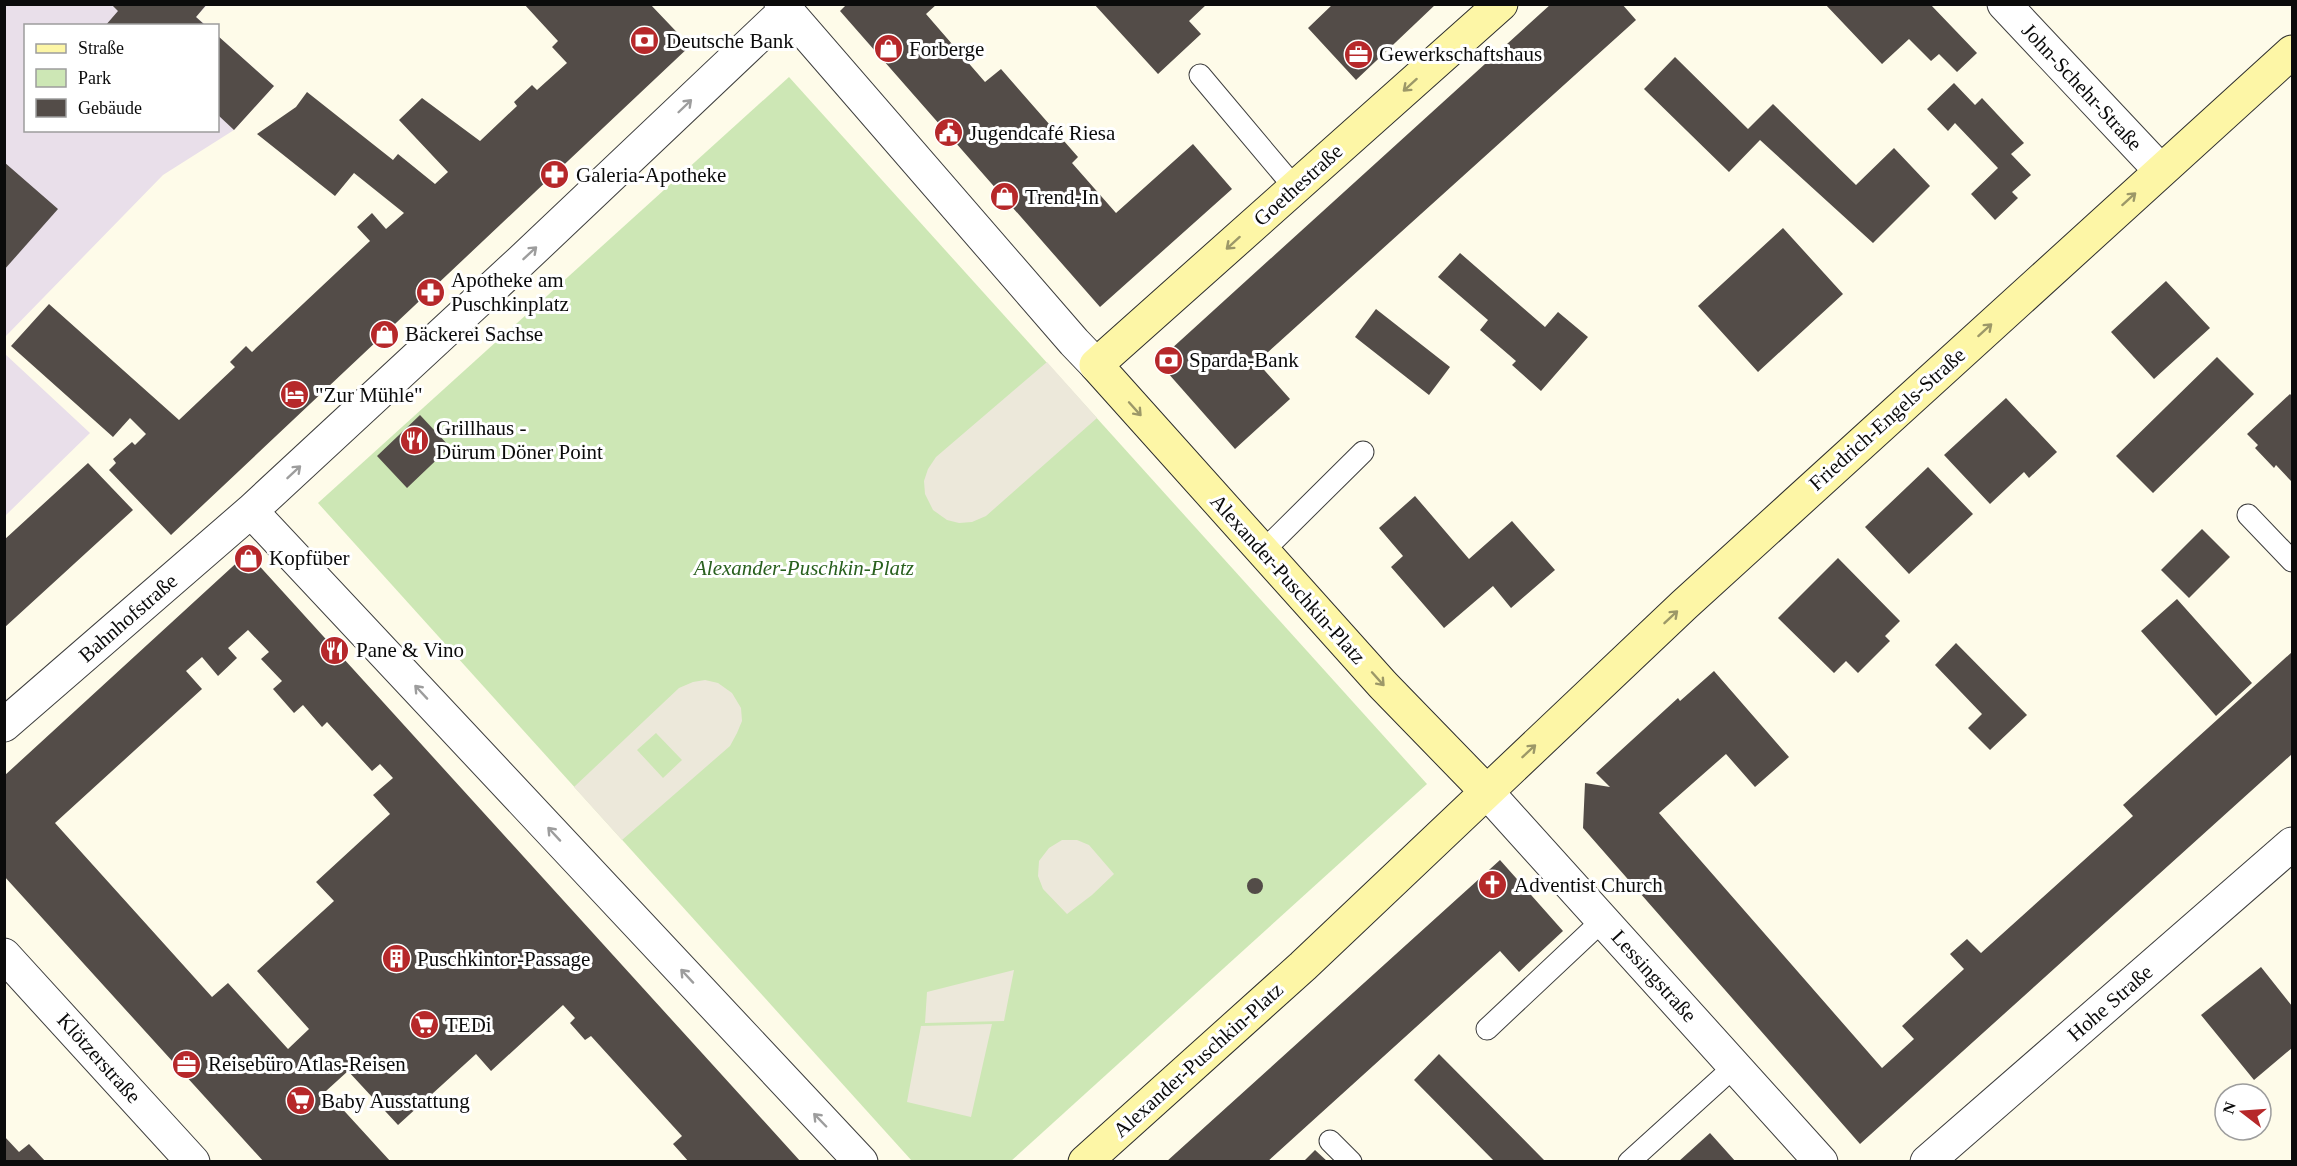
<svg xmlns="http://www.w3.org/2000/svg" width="2297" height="1166" viewBox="0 0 2297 1166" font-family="Georgia,serif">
<rect width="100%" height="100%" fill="#fefbe9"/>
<path fill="#e9dfea" d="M5,5H207L196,17L206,25L26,26V130H218V36L274,86L234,130L163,175L5,337Z
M5,354L90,433L5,516H4Z"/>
<path fill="#cde7b5" d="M789,77L1427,784L1011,1161H912L318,503Z"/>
<path fill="#ece8da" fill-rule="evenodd" d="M1047,362L1097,418L986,516L972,522L959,523L947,520L933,510L925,494L924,481L928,469L936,457Z
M705,680L718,683L732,693L741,708L742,721L737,733L730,746L622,840L574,787L679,688L693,682ZM656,733L682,760L663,778L637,750Z
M1062,840H1077L1089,845L1114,874L1092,895L1067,914L1043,889L1038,876L1039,861L1049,848Z
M1014,970L1004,1021L925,1023L927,992Z
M992,1024L971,1117L907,1102L921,1026Z"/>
<path fill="#534c48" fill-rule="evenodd" d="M111,4H207L196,17L206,26H105L118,11Z
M524,4H650L690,46L171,535L109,470L116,463L113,459L132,442L135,445L146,434L130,418L113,437L11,346L49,304L179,420L235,367L230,362L246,346L252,352L370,241L357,227L372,213L386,229L404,213L354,173L335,196L257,134L296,107L307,92L393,160L398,154L435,184L448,172L399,120L422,98L480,141L517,106L514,102L532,85L537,90L567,63L552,47L558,41Z
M847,4H937L926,14L985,82L1001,69L1078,157L1072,163L1116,213L1193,144L1232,189L1100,307L840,11Z
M1094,4H1207L1189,21L1201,34L1158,74Z
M1333,4H1436L1356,80L1308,28Z
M1551,4H1622L1636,20L1257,362L1290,399L1235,449L1167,372L1170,350Z
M1825,4H1930L1977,53L1957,72L1939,54L1931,61L1909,39L1882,64Z
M218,36L274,86L234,130L218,115Z
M1675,57L1748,129L1773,104L1856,185L1894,148L1930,186L1873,243L1760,140L1729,172L1644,89Z
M1954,83L1975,105L1982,98L2024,143L2011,154L2031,175L2012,192L2018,198L1995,220L1971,194L1998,168L1955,123L1948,131L1927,109Z
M4,162L58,209L4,270Z
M1783,228L1843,294L1758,372L1698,306Z
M1460,253L1545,327L1558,312L1588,337L1541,391L1512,365L1516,361L1480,330L1488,320L1438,277Z
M2166,281L2210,328L2154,379L2111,332Z
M1376,309L1450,367L1429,395L1355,337Z
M2217,357L2254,394L2153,493L2116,456Z
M2290,394L2292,396V479L2291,481L2276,465L2274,468L2255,448L2258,445L2247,434Z
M2006,398L2057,452L2029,478L2024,472L1990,504L1944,455Z
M420,415L450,447L407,488L377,456Z
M88,463L133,510L4,628V540Z
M1928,467L1973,514L1909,574L1865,527Z
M1415,496L1469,559L1512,521L1555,570L1511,608L1493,586L1444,628L1391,567L1403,556L1379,528Z
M2202,529L2230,557L2189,598L2161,570Z
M243,557L253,559L801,1162H689L673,1144L682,1136L591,1036L585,1040L570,1023L575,1018L563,1005L491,1071L476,1054L398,1125L348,1071L326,1091L391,1162H264L4,876V776ZM248,630L269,652L261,659L282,681L273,689L294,713L303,705L322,727L327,722L372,771L380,764L393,778L373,795L390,814L316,882L334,901L257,971L309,1029L288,1049L228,983L212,997L55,823L202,689L186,671L202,657L218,676L237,658L228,648Z
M1838,558L1900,621L1885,636L1890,641L1858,673L1846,661L1834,673L1778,618Z
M2177,599L2252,683L2216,716L2141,631Z
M1956,643L2027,715L1990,750L1968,728L1982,714L1935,665Z
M2292,652V754L1860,1144L1583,828L1585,783L1610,787L1596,773L1678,698L1680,701L1714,671L1789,757L1755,787L1726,754L1659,813L1882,1068L1914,1039L1902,1026L1964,969L1950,954L1967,939L1981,953L2133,816L2123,805Z
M1500,860L1563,931L1519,972L1500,951L1267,1162H1166Z
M1247 886a8 8 0 1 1 16 0a8 8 0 1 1-16 0Z
M2261,967L2292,1006V1048L2254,1080L2201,1015Z
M1439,1054L1542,1158L1546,1162H1495L1414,1080Z
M1710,1133L1736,1162H1678Z
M4,1136L19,1152L29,1144L46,1162H4Z
M1315,1150L1328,1162H1303Z"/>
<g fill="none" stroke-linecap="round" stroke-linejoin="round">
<defs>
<path id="service" d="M1200,75L1295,188
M2248,515L2292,561
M1263,551L1363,452
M1487,1029L1603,920
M1330,1141L1351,1162
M1629,1162L1735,1066"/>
<path id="minor" d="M781,4L1074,342L1096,365
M2004,4L2160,170
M251,511L861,1162
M4,725L251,511L521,261L786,10
M1486,791L1821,1162
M4,955L193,1162
M1927,1162L2292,844"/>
<path id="secondary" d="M1486,791L1383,685L1096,365L1501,4
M1085,1162L1303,966L1684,605L2292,52"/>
</defs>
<use href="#service" stroke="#3e3e3e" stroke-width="23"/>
<use href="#minor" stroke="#3e3e3e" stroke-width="35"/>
<use href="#secondary" stroke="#2d2d2d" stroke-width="35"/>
<use href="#service" stroke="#fff" stroke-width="21"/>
<use href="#minor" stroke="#fff" stroke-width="33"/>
<use href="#secondary" stroke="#fdf6a6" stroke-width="33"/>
</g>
<defs><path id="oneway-shaft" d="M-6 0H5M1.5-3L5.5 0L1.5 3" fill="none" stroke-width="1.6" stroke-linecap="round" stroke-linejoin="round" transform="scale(1.5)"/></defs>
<g stroke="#9c9868">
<use href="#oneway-shaft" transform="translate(1410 85) rotate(138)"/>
<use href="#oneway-shaft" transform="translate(2129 199) rotate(-42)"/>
<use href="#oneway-shaft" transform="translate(1233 243) rotate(138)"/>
<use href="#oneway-shaft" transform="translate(1985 330) rotate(-42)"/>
<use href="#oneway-shaft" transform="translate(1135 409) rotate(48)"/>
<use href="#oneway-shaft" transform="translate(1671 617) rotate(-43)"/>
<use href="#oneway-shaft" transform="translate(1378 679) rotate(48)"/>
<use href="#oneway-shaft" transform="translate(1529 751) rotate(-43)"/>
</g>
<g stroke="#9d9d9d">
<use href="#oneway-shaft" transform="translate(685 106) rotate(-44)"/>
<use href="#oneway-shaft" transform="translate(530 253) rotate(-43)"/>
<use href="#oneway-shaft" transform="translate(294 472) rotate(-43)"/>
<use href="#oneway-shaft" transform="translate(421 692) rotate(-133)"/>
<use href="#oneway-shaft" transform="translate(554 834) rotate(-133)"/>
<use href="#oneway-shaft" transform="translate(687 976) rotate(-133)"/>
<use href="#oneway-shaft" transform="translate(820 1120) rotate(-134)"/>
</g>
<defs>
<symbol id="bank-disc" viewBox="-11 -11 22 22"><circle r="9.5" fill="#b6282a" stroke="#fff"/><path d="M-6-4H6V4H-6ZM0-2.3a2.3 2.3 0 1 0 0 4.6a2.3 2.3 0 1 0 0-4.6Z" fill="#fff"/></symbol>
<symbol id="shop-disc" viewBox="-11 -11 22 22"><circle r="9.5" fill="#b6282a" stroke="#fff"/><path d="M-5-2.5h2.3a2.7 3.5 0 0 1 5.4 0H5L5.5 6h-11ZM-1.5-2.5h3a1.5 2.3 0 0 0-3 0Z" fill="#fff"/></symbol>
<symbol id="office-disc" viewBox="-11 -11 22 22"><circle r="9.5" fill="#b6282a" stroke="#fff"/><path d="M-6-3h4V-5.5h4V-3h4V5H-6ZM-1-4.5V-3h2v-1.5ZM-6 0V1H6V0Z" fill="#fff"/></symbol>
<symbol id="civic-disc" viewBox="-11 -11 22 22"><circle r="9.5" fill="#b6282a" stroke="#fff"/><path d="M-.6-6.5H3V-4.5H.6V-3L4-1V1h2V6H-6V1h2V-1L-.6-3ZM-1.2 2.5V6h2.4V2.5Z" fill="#fff"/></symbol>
<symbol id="pharmacy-disc" viewBox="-11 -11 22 22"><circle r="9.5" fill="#b6282a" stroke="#fff"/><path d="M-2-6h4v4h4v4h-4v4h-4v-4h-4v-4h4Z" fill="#fff"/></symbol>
<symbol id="hotel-disc" viewBox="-11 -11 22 22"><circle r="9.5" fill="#b6282a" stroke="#fff"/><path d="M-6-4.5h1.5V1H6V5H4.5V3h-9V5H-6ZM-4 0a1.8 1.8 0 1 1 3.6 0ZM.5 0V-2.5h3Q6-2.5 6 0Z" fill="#fff"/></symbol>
<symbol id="restaurant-disc" viewBox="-11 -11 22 22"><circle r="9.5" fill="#b6282a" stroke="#fff"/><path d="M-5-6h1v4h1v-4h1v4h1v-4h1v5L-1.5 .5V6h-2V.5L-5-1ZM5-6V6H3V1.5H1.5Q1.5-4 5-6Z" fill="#fff"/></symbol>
<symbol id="church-disc" viewBox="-11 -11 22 22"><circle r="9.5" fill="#b6282a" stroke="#fff"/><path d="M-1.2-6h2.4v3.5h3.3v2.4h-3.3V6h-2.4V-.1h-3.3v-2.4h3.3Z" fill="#fff"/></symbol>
<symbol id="building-disc" viewBox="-11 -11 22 22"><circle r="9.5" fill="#b6282a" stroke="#fff"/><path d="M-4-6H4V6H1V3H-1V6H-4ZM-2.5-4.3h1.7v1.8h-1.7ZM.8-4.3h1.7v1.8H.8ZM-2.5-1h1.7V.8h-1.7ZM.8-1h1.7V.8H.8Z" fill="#fff"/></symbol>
<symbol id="supermarket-disc" viewBox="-11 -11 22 22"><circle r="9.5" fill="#b6282a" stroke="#fff"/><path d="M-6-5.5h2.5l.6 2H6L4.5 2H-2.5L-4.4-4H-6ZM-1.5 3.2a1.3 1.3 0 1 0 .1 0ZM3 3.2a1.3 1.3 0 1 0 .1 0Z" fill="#fff"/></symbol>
</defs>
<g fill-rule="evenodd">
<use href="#bank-disc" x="628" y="24" width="33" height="33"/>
<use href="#shop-disc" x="872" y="32" width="33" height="33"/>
<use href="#office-disc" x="1342" y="38" width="33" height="33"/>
<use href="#civic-disc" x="932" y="116" width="33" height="33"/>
<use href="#pharmacy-disc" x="538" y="158" width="33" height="33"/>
<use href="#shop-disc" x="988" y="180" width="33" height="33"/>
<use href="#pharmacy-disc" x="414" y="276" width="33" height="33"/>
<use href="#shop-disc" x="368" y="318" width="33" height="33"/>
<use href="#bank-disc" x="1152" y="344" width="33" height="33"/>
<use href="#hotel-disc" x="278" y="378" width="33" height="33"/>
<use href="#restaurant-disc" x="398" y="424" width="33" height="33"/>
<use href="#shop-disc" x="232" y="542" width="33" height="33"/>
<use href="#restaurant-disc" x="318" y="634" width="33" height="33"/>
<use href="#church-disc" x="1476" y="868" width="33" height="33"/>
<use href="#building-disc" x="380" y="942" width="33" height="33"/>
<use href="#supermarket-disc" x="408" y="1008" width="33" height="33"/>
<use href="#office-disc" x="170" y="1048" width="33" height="33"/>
<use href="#supermarket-disc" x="284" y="1084" width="33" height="33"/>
</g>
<g text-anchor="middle" stroke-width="6" stroke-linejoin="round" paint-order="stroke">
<g font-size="21" fill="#0b0b0b" stroke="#fff" text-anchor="start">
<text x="666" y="48">Deutsche Bank</text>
<text x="909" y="56">Forberge</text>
<text x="1379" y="61">Gewerkschaftshaus</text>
<text x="969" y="140">Jugendcafé Riesa</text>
<text x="576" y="182">Galeria-Apotheke</text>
<text x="1025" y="204">Trend-In</text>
<text x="451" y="287">Apotheke am<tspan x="451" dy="24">Puschkinplatz</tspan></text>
<text x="405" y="341">Bäckerei Sachse</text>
<text x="1189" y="367">Sparda-Bank</text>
<text x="315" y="402">"Zur Mühle"</text>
<text x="436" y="435">Grillhaus -<tspan x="436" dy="24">Dürum Döner Point</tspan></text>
<text x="269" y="565">Kopfüber</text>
<text x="356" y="657">Pane &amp; Vino</text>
<text x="1514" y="892">Adventist Church</text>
<text x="417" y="966">Puschkintor-Passage</text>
<text x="445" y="1032">TEDi</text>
<text x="208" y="1071">Reisebüro Atlas-Reisen</text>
<text x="321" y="1108">Baby Ausstattung</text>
</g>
<g font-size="21" fill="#0b0b0b" stroke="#fff">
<text transform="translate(2082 87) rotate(47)" y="7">John-Schehr-Straße</text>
<text transform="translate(1298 185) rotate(-42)" y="7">Goethestraße</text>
<text transform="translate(1887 419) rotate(-42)" y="7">Friedrich-Engels-Straße</text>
<text transform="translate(1288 579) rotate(48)" y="7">Alexander-Puschkin-Platz</text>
<text transform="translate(128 618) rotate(-41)" y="7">Bahnhofstraße</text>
<text transform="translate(1654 976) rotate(48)" y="7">Lessingstraße</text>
<text transform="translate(2110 1003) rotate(-41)" y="7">Hohe Straße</text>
<text transform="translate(99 1058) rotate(48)" y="7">Klötzerstraße</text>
<text transform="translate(1198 1060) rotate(-42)" y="7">Alexander-Puschkin-Platz</text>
</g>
<g font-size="21" font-style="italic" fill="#29601e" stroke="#fff">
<text x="804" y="575">Alexander-Puschkin-Platz</text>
</g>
</g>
<rect width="2297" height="1166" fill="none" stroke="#0b0b0b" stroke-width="12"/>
<rect x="24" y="24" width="195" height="108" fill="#ffffff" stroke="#9d9d9d" stroke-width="1.5"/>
<rect x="36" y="44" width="30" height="9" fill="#fdf6a6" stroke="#9d9d9d" stroke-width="1.5"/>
<text x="78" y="54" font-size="18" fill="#0b0b0b">Straße</text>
<rect x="36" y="69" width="30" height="18" fill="#cde7b5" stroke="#9d9d9d" stroke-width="1.5"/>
<text x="78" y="84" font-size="18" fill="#0b0b0b">Park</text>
<rect x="36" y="99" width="30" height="18" fill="#534c48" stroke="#9d9d9d" stroke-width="1.5"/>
<text x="78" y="114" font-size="18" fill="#0b0b0b">Gebäude</text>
<g transform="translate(2243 1112) rotate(287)"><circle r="28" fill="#ffffff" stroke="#9d9d9d" stroke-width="1.5"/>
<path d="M0-4.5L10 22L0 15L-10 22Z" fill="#b6282a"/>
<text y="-9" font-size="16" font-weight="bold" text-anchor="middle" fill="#0b0b0b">N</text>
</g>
</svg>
